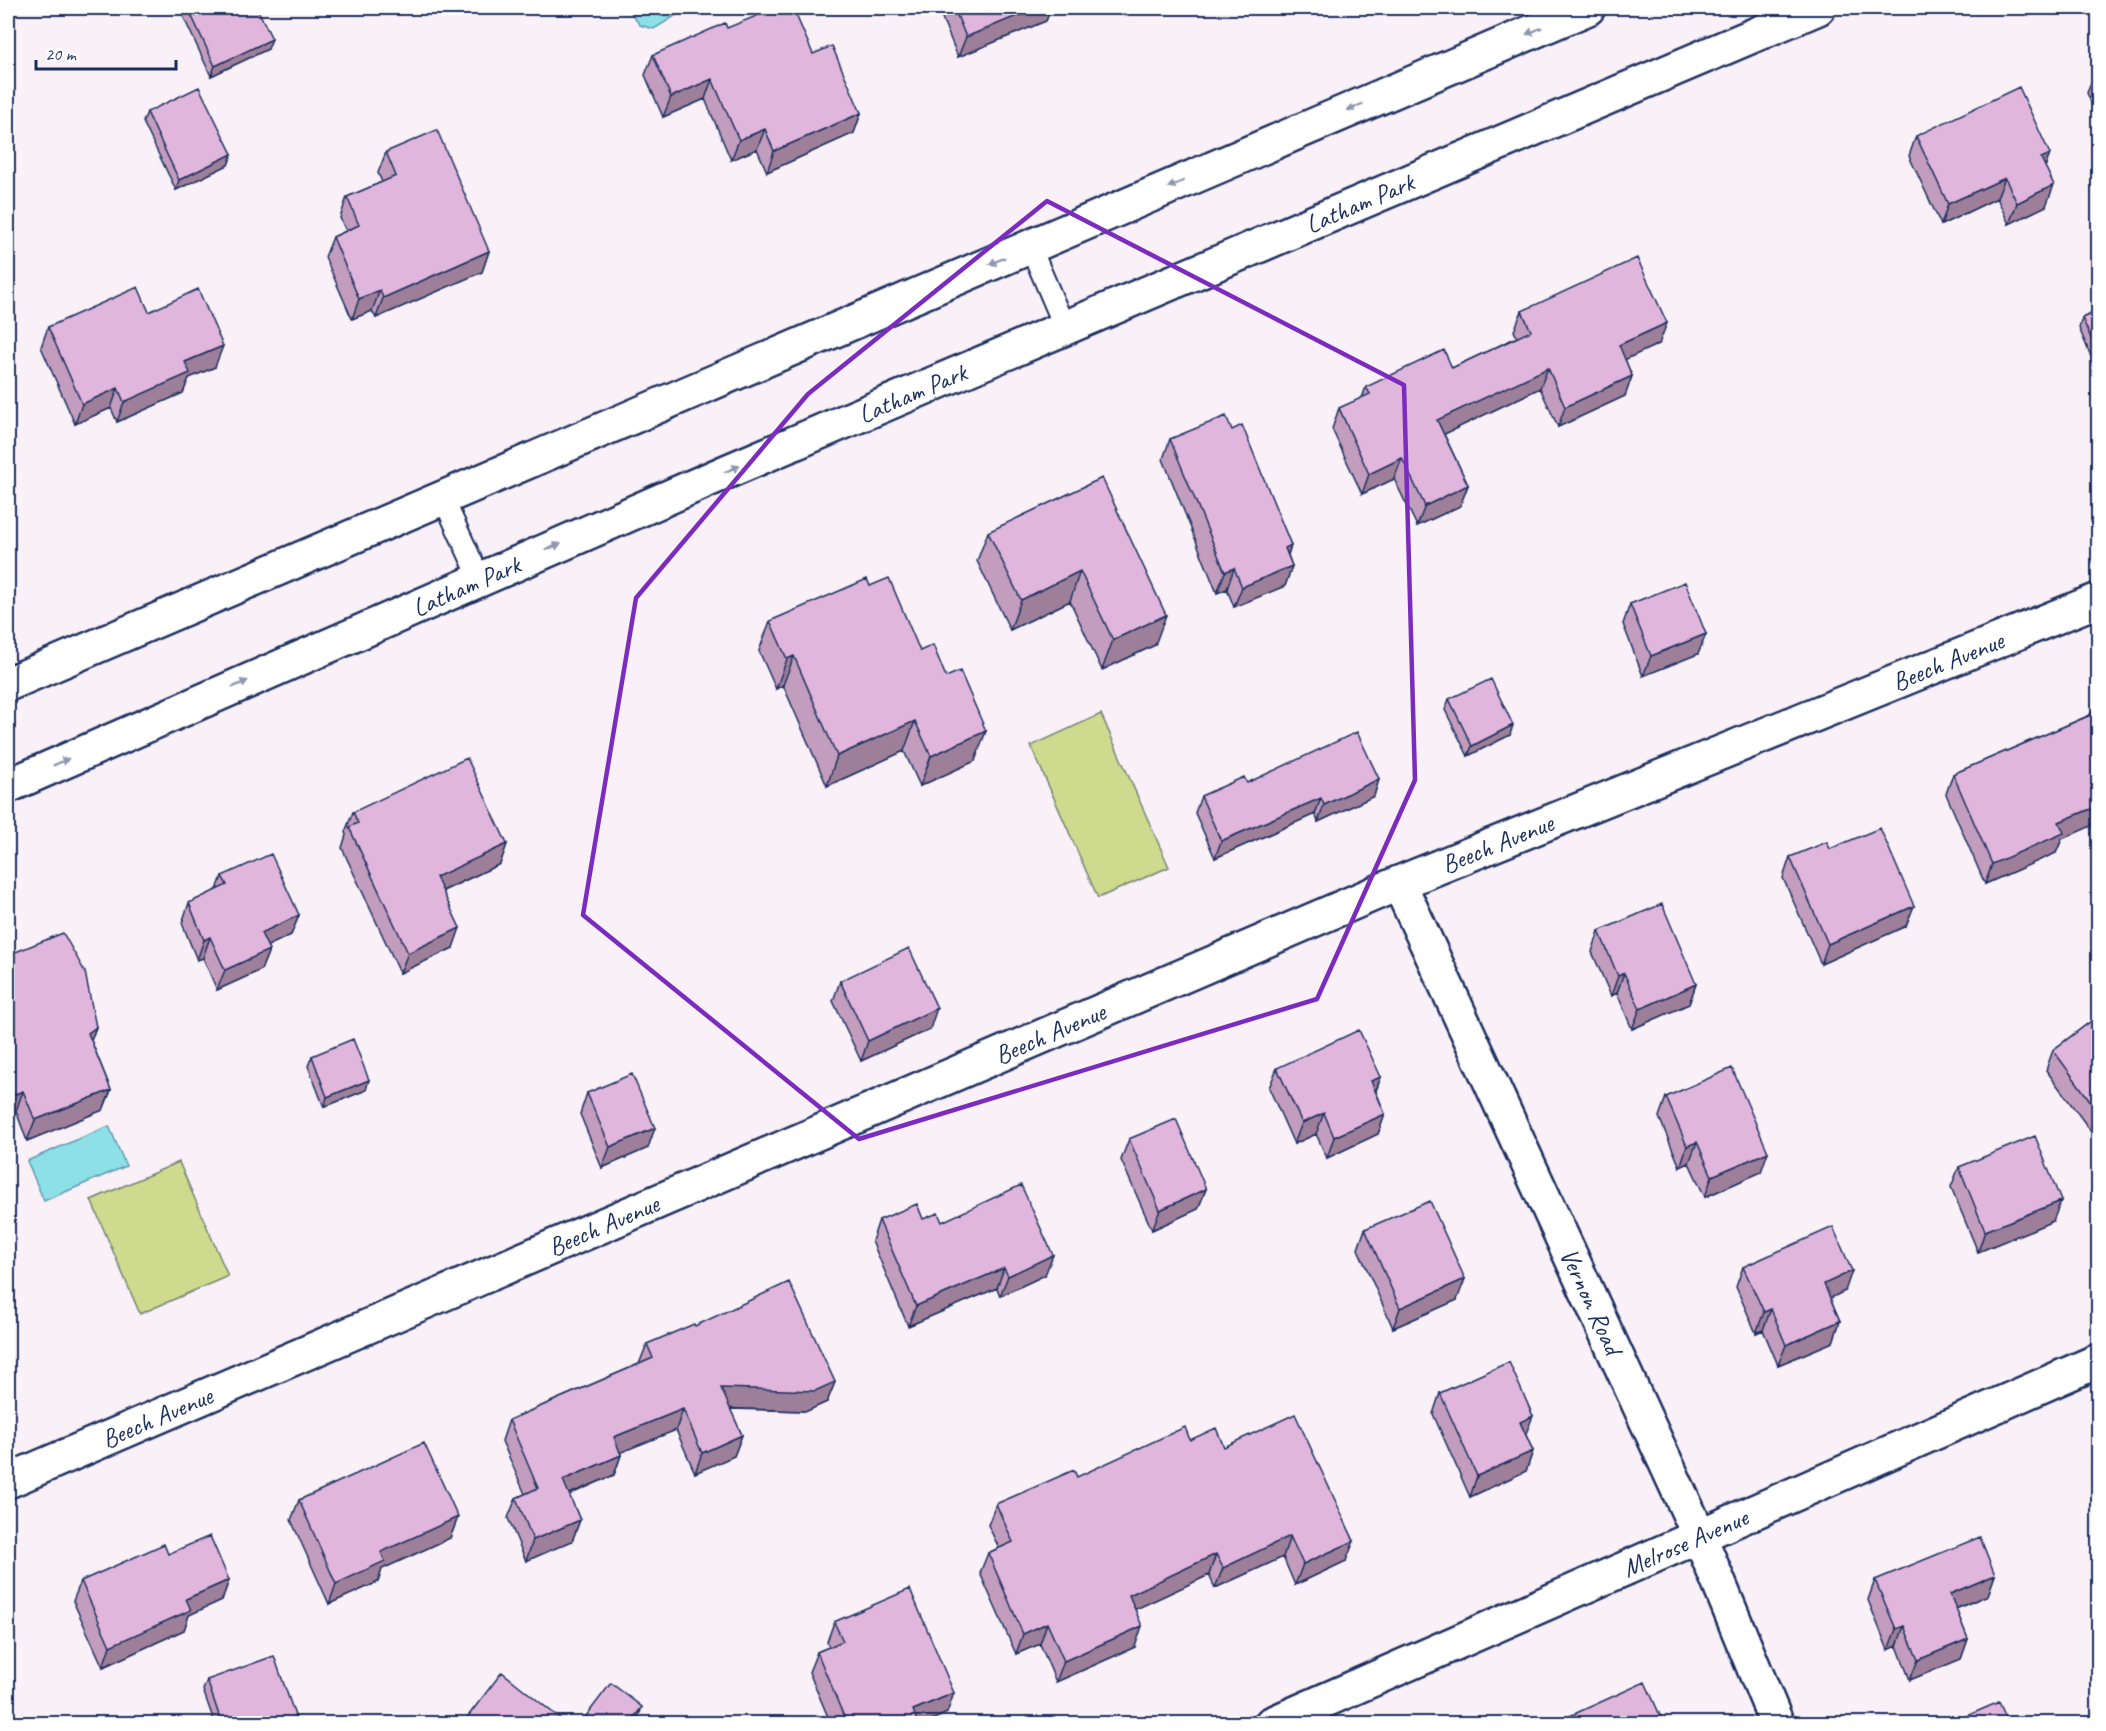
<svg xmlns="http://www.w3.org/2000/svg" width="2106" height="1731" viewBox="0 0 2106 1731" font-family="Caveat,sans-serif">
<rect width="100%" height="100%" fill="#f9f0f8"/>
<filter id="ink" filterUnits="userSpaceOnUse"><feTurbulence type="fractalNoise" baseFrequency=".0167" numOctaves="2"/><feDisplacementMap in="SourceGraphic" scale="12" xChannelSelector="R" yChannelSelector="G"/><feConvolveMatrix kernelMatrix="1 2 1 2 8 2 1 2 1" color-interpolation-filters="sRGB"/></filter>
<g filter="url(#ink)">
<path fill="#ceda8d" stroke="#748476" stroke-width="1.5" d="M1101,714L1169,867L1098,898L1031,746Z
M179,1162L228,1276L140,1314L91,1200Z"/>
<path fill="#8ee0e7" stroke="#6099b0" stroke-width="1.5" d="M627,8H688L654,29L640,25Z
M109,1126L126,1166L44,1201L27,1161Z"/>
<g fill="none" stroke-linecap="round" stroke-linejoin="round">
<defs>
<path id="service" d="M1030,246L1065,328
M443,498L480,579"/>
<g id="minor">
<path d="M8,684L1588,8"/>
<path id="s1" d="M8,786L726,472L1818,8"/>
<path id="s2" d="M1399,883L1699,1535L1777,1724"/>
<path id="s3" d="M8,1481L1399,883L2098,600"/>
<path id="s4" d="M1271,1724L2098,1361"/>
</g>
</defs>
<use href="#service" stroke="#1b2f5e" stroke-width="24"/>
<use href="#minor" stroke="#1b2f5e" stroke-width="38"/>
<use href="#service" stroke="#fff" stroke-width="20"/>
<use href="#minor" stroke="#fff" stroke-width="33"/>
</g>
<path fill="#c29dbd" stroke="#1b2f5e" stroke-width="1.5" d="M186,8H257L268,49L211,76L183,16Z
M938,8H1051L1046,21L958,57Z
M727,28L813,54L861,113L854,133L767,172L757,149L731,160L705,99L663,117L645,75L653,55Z
M2098,71V118L2087,93L2095,73Z
M147,112L232,154L228,165L176,190L143,122Z
M1916,136L2050,154L2045,167L2046,206L2009,224L1997,198L1941,225L1909,156Z
M386,152L489,251L482,272L376,318L372,311L352,319L325,257L333,237L346,231L340,218L347,197L382,182L378,173Z
M1522,311L1659,344L1625,359L1632,376L1625,396L1558,427L1540,388L1444,434L1468,485L1460,506L1417,526L1394,479L1362,494L1332,429L1339,408L1362,398L1366,387L1452,368L1517,337L1514,331Z
M2098,311V373L2079,328L2082,318Z
M149,312L215,367L189,378L183,393L117,422L111,408L75,424L41,347L48,327Z
M1232,430L1291,545L1288,555L1292,566L1285,586L1234,607L1227,589L1217,593L1163,459L1170,439Z
M1102,478L1155,645L1102,670L1070,601L1010,630L977,561L988,532Z
M870,586L920,651L975,761L920,786L904,751L827,786L783,685L776,689L759,651L770,621Z
M1630,604L1706,634L1698,654L1643,676L1623,624Z
M1449,699L1510,735L1468,756L1445,710Z
M2098,710L2062,839L2056,853L1985,884L1946,794L1953,774L2090,715L2091,713Z
M1379,779L1374,796L1318,822L1315,814L1215,858L1195,813L1201,796L1247,783Z
M353,812L507,844L500,864L443,891L453,948L400,973L342,848L346,835L345,832Z
M1830,849L1906,926L1821,964L1783,878L1790,857Z
M222,876L299,915L291,935L267,946L269,950L261,970L217,990L203,958L197,960L182,923L189,903L217,890Z
M1599,931L1696,984L1689,1004L1632,1029L1617,993L1611,996L1592,952Z
M8,955L96,1027L91,1040L111,1090L103,1110L27,1141L16,1111L8,1114Z
M840,981L930,1029L861,1061L833,1001Z
M2098,1016V1124L2090,1130L2046,1070L2053,1050Z
M312,1056L366,1090L324,1107L308,1066Z
M1277,1068L1381,1077L1376,1091L1385,1114L1378,1134L1327,1158L1316,1134L1294,1144L1269,1088Z
M587,1093L648,1148L602,1168L580,1114Z
M1666,1097L1761,1172L1705,1197L1689,1163L1680,1167L1659,1117Z
M1129,1139L1206,1189L1198,1209L1152,1230L1121,1160Z
M1959,1167L2053,1221L1978,1252L1951,1187Z
M923,1219L942,1222L1045,1275L1000,1296L997,1288L908,1326L872,1241L879,1220Z
M1365,1229L1457,1300L1393,1328L1358,1249Z
M1743,1267L1845,1291L1830,1298L1840,1321L1833,1342L1778,1365L1763,1330L1756,1333L1736,1287Z
M695,1326L835,1382L827,1402L807,1411L730,1409L742,1435L734,1456L695,1473L676,1430L620,1452L621,1455L614,1475L569,1495L580,1520L572,1541L526,1561L508,1518L516,1498L525,1494L502,1441L509,1420L639,1364L647,1344Z
M1440,1393L1526,1435L1533,1451L1526,1471L1470,1497L1433,1414Z
M1190,1440L1224,1447L1346,1561L1295,1585L1283,1557L1215,1588L1209,1575L1135,1609V1647L1056,1682L1040,1644L1016,1654L980,1573L988,1553L999,1548L988,1525L996,1504Z
M299,1500L458,1517L450,1538L382,1569L378,1582L329,1604L291,1520Z
M168,1554L229,1580L222,1600L189,1615L184,1630L103,1667L73,1601L81,1581Z
M1995,1575L1988,1595L1956,1609L1968,1639L1961,1659L1910,1680L1897,1646L1888,1650L1868,1600L1875,1580Z
M834,1622L947,1713L923,1724H831L809,1672L817,1652L829,1647L827,1642Z
M207,1680L298,1724H215L203,1690Z"/>
<path fill="#9e7f9a" stroke="#1b2f5e" stroke-width="1.5" d="M1036,8H1051L1046,21L958,57L966,37Z
M272,39L268,49L211,76L215,66Z
M712,79L705,99L663,117L671,97Z
M861,113L854,133L767,172L774,151Z
M765,129L757,149L731,160L739,140Z
M232,154L228,165L176,190L179,180Z
M2050,154L2042,174L2041,158Z
M2005,178L1997,198L1941,225L1948,204Z
M2054,185L2046,206L2009,224L2017,203Z
M489,251L482,272L376,318L383,298Z
M380,290L372,311L352,319L359,299Z
M1667,323L1659,344L1611,366L1619,345Z
M223,346L215,367L189,378L183,393L117,422L124,402L185,362Z
M1548,368L1540,388L1430,441L1437,420Z
M1632,376L1625,396L1558,427L1565,407Z
M118,388L111,408L75,424L82,404Z
M1402,458L1394,479L1362,494L1369,474Z
M1468,485L1460,506L1417,526L1425,506Z
M1291,545L1284,566L1285,548Z
M1292,566L1285,586L1234,607L1242,587Z
M1234,568L1227,589L1217,593L1225,572Z
M1080,571L1070,601L1010,630L1021,600Z
M1166,615L1155,645L1102,670L1113,640Z
M1706,634L1698,654L1643,676L1651,656Z
M794,656L783,685L776,689L787,659Z
M915,721L904,751L827,786L837,756Z
M1513,725L1510,735L1468,756L1472,746Z
M986,731L975,761L920,786L931,756Z
M1379,779L1374,796L1318,822L1324,805Z
M1321,798L1315,814L1215,858L1221,841Z
M2098,806V823L2062,839L2056,853L1985,884L1992,864L2059,822Z
M507,844L500,864L429,897L436,877Z
M1914,906L1906,926L1821,964L1828,944Z
M299,915L291,935L253,953L261,933Z
M460,928L453,948L400,973L408,953Z
M210,937L203,958L197,960L204,940Z
M269,950L261,970L217,990L225,970Z
M1624,973L1617,993L1611,996L1618,976Z
M1696,984L1689,1004L1632,1029L1640,1009Z
M937,1008L930,1029L861,1061L868,1041Z
M96,1027L88,1048V1033Z
M1381,1077L1373,1097L1371,1081Z
M369,1080L366,1090L324,1107L327,1097Z
M111,1090L103,1110L27,1141L35,1120Z
M23,1091L16,1111L8,1114V1097Z
M2098,1109V1124L2090,1130L2097,1110Z
M1324,1113L1316,1134L1294,1144L1302,1123Z
M1385,1114L1378,1134L1327,1158L1334,1137Z
M655,1128L648,1148L602,1168L610,1147Z
M1697,1142L1689,1163L1680,1167L1687,1146Z
M1768,1152L1761,1172L1705,1197L1712,1176Z
M1206,1189L1198,1209L1152,1230L1160,1210Z
M2061,1201L2053,1221L1978,1252L1985,1231Z
M1053,1255L1045,1275L1000,1296L1008,1276Z
M1004,1268L997,1288L908,1326L916,1306Z
M1852,1271L1845,1291L1816,1305L1824,1284Z
M1465,1279L1457,1300L1393,1328L1400,1308Z
M1771,1309L1763,1330L1756,1333L1764,1312Z
M1840,1321L1833,1342L1778,1365L1786,1345Z
M835,1382L827,1402L807,1411L714,1408L721,1388Z
M683,1409L676,1430L607,1458L614,1437Z
M1533,1416L1525,1436L1520,1422Z
M742,1435L734,1456L695,1473L702,1453Z
M1533,1451L1526,1471L1470,1497L1477,1476Z
M621,1455L614,1475L555,1500L563,1480Z
M458,1517L450,1538L382,1569L378,1582L329,1604L336,1584L381,1552Z
M580,1520L572,1541L526,1561L533,1540Z
M1290,1536L1283,1557L1215,1588L1223,1568Z
M1354,1541L1346,1561L1295,1585L1303,1564Z
M1216,1554L1209,1575L1121,1616L1129,1595Z
M1995,1575L1988,1595L1942,1614L1950,1594Z
M229,1580L222,1600L189,1615L184,1630L103,1667L110,1646L186,1599Z
M1047,1623L1040,1644L1016,1654L1023,1634Z
M1142,1626L1135,1647L1056,1682L1064,1661Z
M1904,1626L1897,1646L1888,1650L1896,1629Z
M1968,1639L1961,1659L1910,1680L1918,1660Z
M954,1693L947,1713L923,1724H908L913,1710Z
M642,1707L636,1724H629Z"/>
<path fill="#e1b6dc" stroke="#1b2f5e" stroke-width="1.5" d="M188,8H257L272,39L215,66Z
M776,8H793L813,54L832,46L861,113L774,151L765,129L739,140L712,79L671,97L653,55L725,23L727,28Z
M954,8H1036L966,37Z
M2098,71V81L2095,73Z
M199,87L232,154L179,180L147,112Z
M2019,87L2050,154L2041,158L2054,185L2017,203L2005,178L1948,204L1916,136Z
M437,130L489,251L383,298L380,290L359,299L333,237L359,225L347,197L396,176L386,152Z
M1637,258L1667,323L1619,345L1632,376L1565,407L1548,368L1437,420L1468,485L1425,506L1402,458L1369,474L1339,408L1370,394L1366,387L1444,350L1452,368L1531,331L1522,311Z
M138,287L149,312L198,289L223,346L185,362L190,373L124,402L118,388L82,404L48,327Z
M2098,311V354L2082,318Z
M1226,416L1232,430L1242,425L1291,545L1285,548L1292,566L1242,587L1234,568L1225,572L1170,439Z
M1102,478L1166,615L1113,640L1080,571L1021,600L988,532Z
M889,578L920,651L933,645L946,677L960,671L986,731L931,756L915,721L837,756L794,656L787,659L770,621L867,579L870,586Z
M1685,582L1706,634L1651,656L1630,604Z
M1491,679L1513,725L1472,746L1449,699Z
M2098,710V806L2059,822L2064,833L1992,864L1953,774L2091,715V713Z
M1357,732L1379,779L1324,805L1321,798L1221,841L1201,796L1244,777L1247,783Z
M467,758L507,844L436,877L460,928L408,953L349,827L358,823L353,812Z
M1880,828L1914,906L1828,944L1790,857L1827,842L1830,849Z
M271,854L299,915L261,933L269,950L225,970L210,937L204,940L189,903L227,885L222,876Z
M1662,904L1696,984L1640,1009L1624,973L1618,976L1599,931Z
M63,933L85,972L96,1027L88,1033L111,1090L35,1120L23,1091L8,1097V955Z
M909,948L937,1008L868,1041L840,981Z
M2098,1016V1109L2097,1110L2053,1050Z
M1359,1030L1381,1077L1371,1081L1385,1114L1334,1137L1324,1113L1302,1123L1277,1068Z
M353,1039L369,1080L327,1097L312,1056Z
M1732,1068L1768,1152L1712,1176L1697,1142L1687,1146L1666,1097Z
M632,1074L655,1128L610,1147L587,1093Z
M1176,1119L1206,1189L1160,1210L1129,1139Z
M2035,1136L2061,1201L1985,1231L1959,1167Z
M1021,1185L1053,1255L1008,1276L1004,1268L916,1306L879,1220L917,1204L923,1219L938,1213L942,1222Z
M1430,1201L1465,1279L1400,1308L1365,1229Z
M1833,1227L1852,1271L1824,1284L1840,1321L1786,1345L1771,1309L1764,1312L1743,1267Z
M789,1282L835,1382L815,1391L721,1388L742,1435L702,1453L683,1409L614,1437L621,1455L563,1480L580,1520L533,1540L516,1498L538,1488L509,1420L653,1358L647,1344L694,1324L695,1326Z
M1509,1362L1533,1416L1520,1422L1533,1451L1477,1476L1440,1393Z
M1295,1414L1354,1541L1303,1564L1290,1536L1223,1568L1216,1554L1129,1595L1142,1626L1064,1661L1047,1623L1023,1634L988,1553L1013,1542L996,1504L1074,1470L1077,1477L1185,1427L1190,1440L1216,1428L1224,1447Z
M424,1443L458,1517L381,1552L385,1561L336,1584L299,1500Z
M210,1536L229,1580L186,1599L191,1610L110,1646L81,1581L164,1544L168,1554Z
M1980,1537L1995,1575L1950,1594L1968,1639L1918,1660L1904,1626L1896,1629L1875,1580Z
M910,1589L954,1693L913,1710L918,1724H847L817,1652L843,1641L834,1622Z
M274,1656L298,1724H222L207,1680Z
M502,1672L567,1724H462Z
M1645,1682L1664,1724H1552Z
M611,1683L642,1707L629,1724H580Z
M1999,1702L2009,1724H1948Z"/>
<defs><path id="oneway-solid" d="M-6-.8H1V-3.2L6.5 0L1 3.2V.8H-6Z" transform="scale(1.5)"/></defs>
<g fill="#8d97ae">
<use href="#oneway-solid" transform="translate(1534 31) rotate(157)"/>
<use href="#oneway-solid" transform="translate(1355 107) rotate(157)"/>
<use href="#oneway-solid" transform="translate(1176 184) rotate(157)"/>
<use href="#oneway-solid" transform="translate(997 261) rotate(157)"/>
<use href="#oneway-solid" transform="translate(732 469) rotate(-23)"/>
<use href="#oneway-solid" transform="translate(553 547) rotate(-24)"/>
<use href="#oneway-solid" transform="translate(240 684) rotate(-24)"/>
<use href="#oneway-solid" transform="translate(61 762) rotate(-24)"/>
</g>
</g>
<path fill="none" stroke="#7b2cbf" stroke-width="4.5" stroke-linejoin="round" d="M1047,201L1404,385L1415,780L1317,999L859,1139L583,915L636,598L808,394Z"/>
<g text-anchor="middle" stroke-width="5" stroke-linejoin="round" paint-order="stroke">
<g font-size="26" fill="#1b2f5e" stroke="#fff">
<text dy="9" stroke="none"><textPath href="#s1" startOffset="1472">Latham Park</textPath></text>
<text dy="9" stroke="none"><textPath href="#s1" startOffset="986">Latham Park</textPath></text>
<text dy="9" stroke="none"><textPath href="#s1" startOffset="500">Latham Park</textPath></text>
<text dy="9" stroke="none"><textPath href="#s3" startOffset="2106">Beech Avenue</textPath></text>
<text dy="9" stroke="none"><textPath href="#s3" startOffset="1620">Beech Avenue</textPath></text>
<text dy="9" stroke="none"><textPath href="#s3" startOffset="1134">Beech Avenue</textPath></text>
<text dy="9" stroke="none"><textPath href="#s3" startOffset="648">Beech Avenue</textPath></text>
<text dy="9" stroke="none"><textPath href="#s2" startOffset="460">Vernon Road</textPath></text>
<text dy="9" stroke="none"><textPath href="#s3" startOffset="162">Beech Avenue</textPath></text>
<text dy="9" stroke="none"><textPath href="#s4" startOffset="452">Melrose Avenue</textPath></text>
</g>
</g>
<rect width="2106" height="1731" fill="none" stroke="#fff" stroke-width="30"/>
<rect x="15" y="15" width="2076" height="1701" fill="none" stroke="#1b2f5e" stroke-width="2" filter="url(#ink)"/>
<path d="M36 60v9h140v-9" fill="none" stroke="#1b2f5e" stroke-width="3"/>
<text x="45" y="60" font-size="18" fill="#1b2f5e" stroke="#ffffff" stroke-width="4.5" paint-order="stroke">20 m</text>
</svg>
